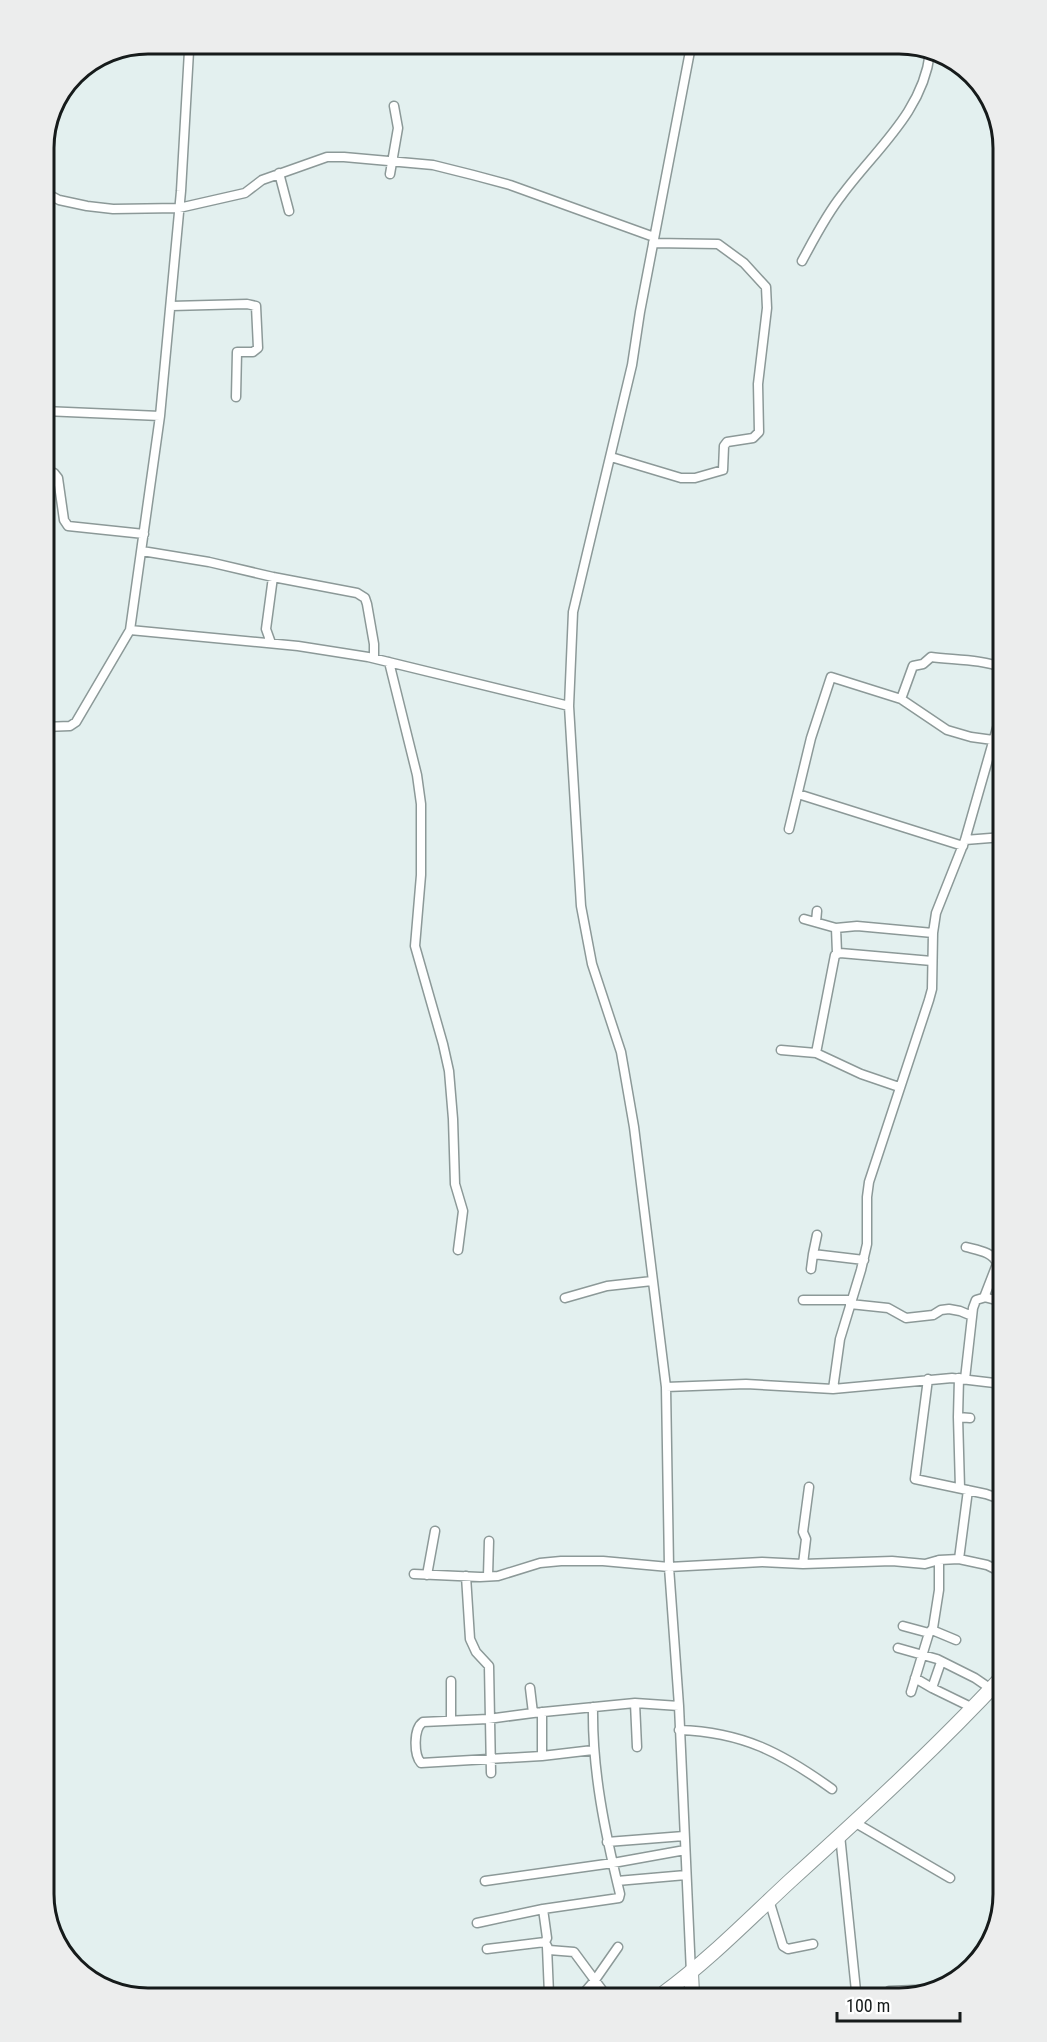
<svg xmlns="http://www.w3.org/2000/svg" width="1047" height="2042" viewBox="0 0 1047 2042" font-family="'Roboto Condensed',sans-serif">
<rect width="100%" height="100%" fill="#e3f0ef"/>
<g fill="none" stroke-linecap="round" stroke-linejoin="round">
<defs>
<path id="street" d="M279,173L289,211
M390,174L398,128L394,106
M44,192L59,200L87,206L113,209L179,208L245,193L262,180L327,157H344L433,165L473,175L510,185L654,237
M802,261C814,239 826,215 842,195C875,150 923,112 930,53
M171,306L247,304L256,306L258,348L253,352H237L236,397
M44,411L160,416
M611,457L681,478H695L723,470L724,446L727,442L753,438L759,432L758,384L767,308L766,287L744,263L718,244L653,243
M44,470L54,473L58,478L64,520L68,526L144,534
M142,551L209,562L273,577L357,593L365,598L367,604L374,644V658
M130,630L160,416L181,191L189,51
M271,643L266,629L273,577
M389,662L417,775L421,804V875L415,946L443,1044L449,1071L453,1119L455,1184L463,1211L458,1250
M901,699L913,666L923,664L931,657C954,660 982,659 1003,668
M44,727L70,726L76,722L130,630L298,646L368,657L569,706
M798,794L963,846
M789,829L811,738L831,677L901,699L947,730L971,737L993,740
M965,840L1003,837
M804,919L836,928L837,953
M816,922L817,911
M836,928L857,926L933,933
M781,1050L816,1053
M899,1087L861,1074L816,1053L835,955L840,953L932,961
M817,1235L813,1254L864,1260
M966,1247C977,1250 994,1252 997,1264L985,1295L988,1298L1003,1302
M811,1269L813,1254
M565,1298L607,1286L652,1281
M803,1300H852
M850,1304L888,1308L906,1318L933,1315L941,1310L949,1309L960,1311L972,1316
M959,1378L958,1417L960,1488
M928,1379L915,1479L986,1494L1003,1500
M965,1379L973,1308L976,1300L986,1297
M1003,1384L952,1378L833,1389L840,1339L861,1270L867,1244V1197L869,1182L929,1000L932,989L933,933L936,913L965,840L1003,707
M666,1387L746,1384L833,1389
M958,1417L970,1418
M959,1559L968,1490
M803,1564L806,1539L803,1532L809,1487
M414,1574L480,1577L498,1576L540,1563L561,1561H603L669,1567L762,1562L803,1564L892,1561L925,1564L939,1560L959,1559L987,1565L1003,1573
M427,1575L435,1531
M466,1576L470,1639L476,1652L489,1666L491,1773
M488,1576L489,1541
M903,1626L929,1633
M932,1630L956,1640
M898,1648L937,1659L975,1678L991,1689
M941,1662L932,1688L973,1708
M915,1678L932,1688
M530,1688L533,1713
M911,1692L929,1633L933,1628L939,1590V1560
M635,1703L637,1747
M542,1712V1756
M451,1720V1681
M679,1730C743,1732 782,1753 832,1789
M593,1750L542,1756L421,1763C414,1755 413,1729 423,1722L488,1719L533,1713L635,1703L679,1706
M854,1822L950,1878
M840,1835L856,1991
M607,1842L684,1836
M485,1881L613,1863L685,1850
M617,1881L686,1875
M769,1900L783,1946L788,1949L813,1944
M543,1909L547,1938L545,1942
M477,1923L543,1909L619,1898L620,1894C605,1832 592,1771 593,1707
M547,1947L549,1994
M487,1949L545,1942L549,1950L574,1952L605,1994
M691,1973L679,1706L669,1567L666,1387L634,1127L621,1052L592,964L581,906L569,706L573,612L632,365L640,312L691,46
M889,1991L941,1989
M583,1994L595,1980L618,1947"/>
<path id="primary" d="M691,1973L692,1993
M664,1993C709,1960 749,1919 790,1881C863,1815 936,1748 1003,1676"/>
</defs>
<use href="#street" stroke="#8c9998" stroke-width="11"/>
<use href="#primary" stroke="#8c9998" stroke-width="16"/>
<use href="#street" stroke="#fff" stroke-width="8"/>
<use href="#primary" stroke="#fff" stroke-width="14"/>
</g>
<path d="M0 0H1047V2042H0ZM148 54H899A94 94 0 0 1 993 148V1894A94 94 0 0 1 899 1988H148A94 94 0 0 1 54 1894V148A94 94 0 0 1 148 54Z" fill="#eceded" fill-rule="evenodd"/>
<path fill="none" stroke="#161b1b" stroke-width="3" d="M148 54H899A94 94 0 0 1 993 148V1894A94 94 0 0 1 899 1988H148A94 94 0 0 1 54 1894V148A94 94 0 0 1 148 54Z"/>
<path d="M837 2012v9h123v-9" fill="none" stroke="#161b1b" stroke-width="3"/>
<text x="846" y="2012" font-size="18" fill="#161b1b" stroke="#ffffff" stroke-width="4.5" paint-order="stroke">100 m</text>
</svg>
